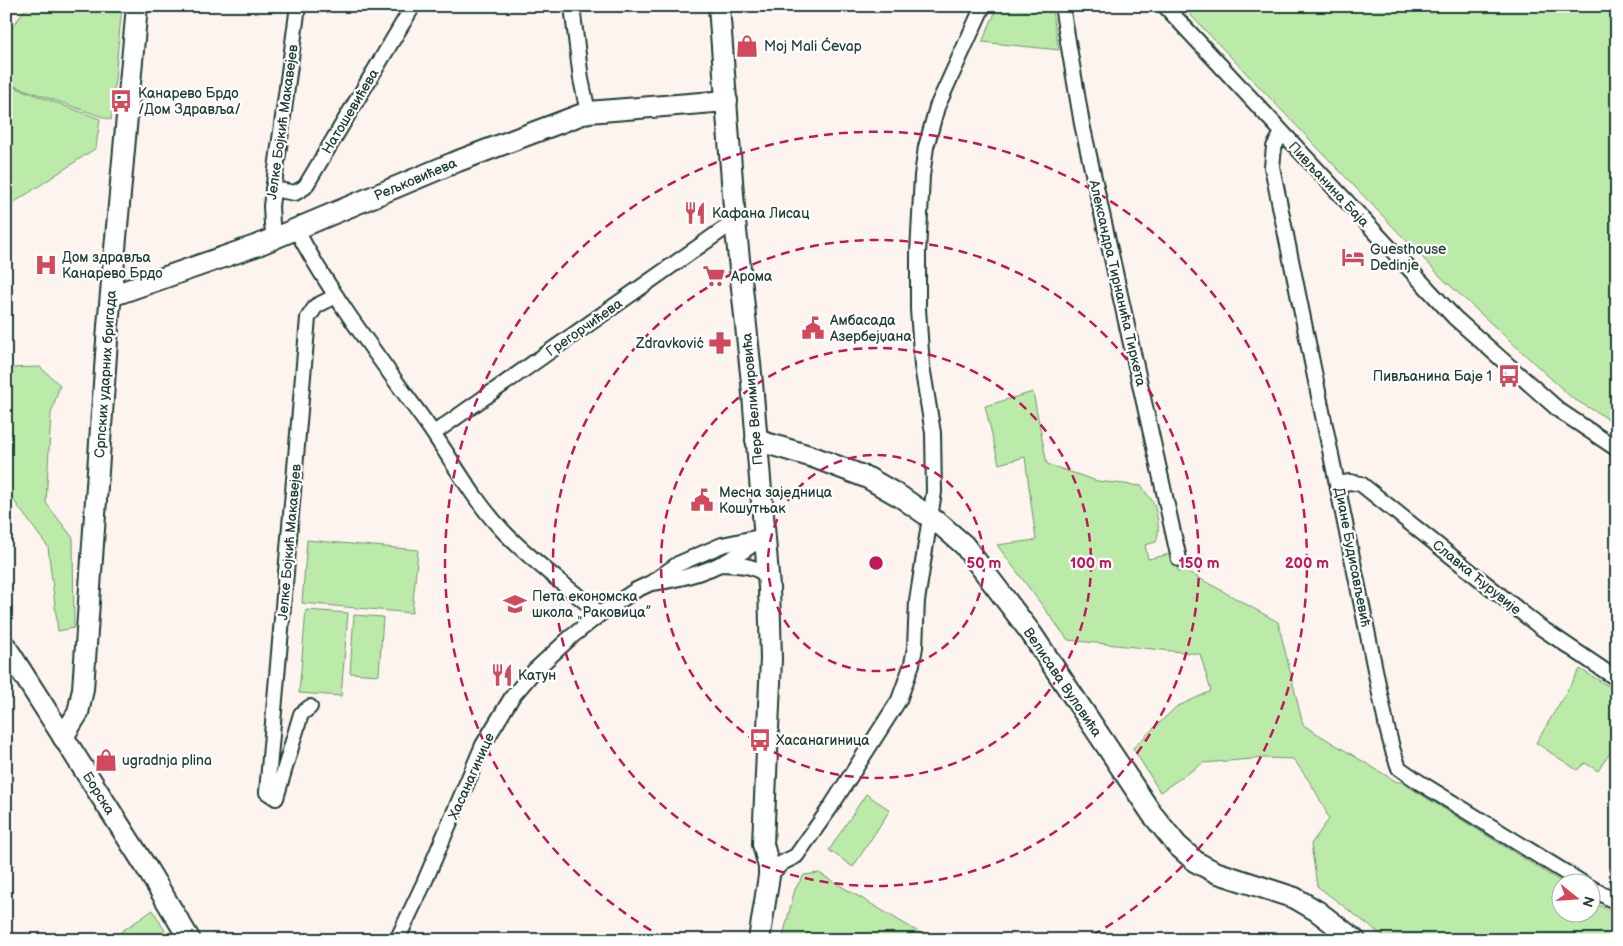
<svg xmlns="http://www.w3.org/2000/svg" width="1623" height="946" viewBox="0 0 1623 946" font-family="'Balsamiq Sans',sans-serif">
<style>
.green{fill:#bceaa9;stroke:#6e946e}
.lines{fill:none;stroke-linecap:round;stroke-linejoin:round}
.street-casing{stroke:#1f3d34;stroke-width:18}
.secondary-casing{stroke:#1f3d34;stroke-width:24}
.street{stroke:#fff;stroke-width:14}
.secondary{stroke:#fff;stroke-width:20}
.ring{fill:none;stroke:#c2185b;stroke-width:2.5;stroke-dasharray:9 6}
.labels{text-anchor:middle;stroke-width:4.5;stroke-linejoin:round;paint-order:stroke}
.poi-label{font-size:14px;fill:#1f3d34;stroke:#fff;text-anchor:start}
.street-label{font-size:14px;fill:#1f3d34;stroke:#fff}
.centre{fill:#c2185b;stroke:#fff;stroke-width:2.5}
.ring-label{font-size:15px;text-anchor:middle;font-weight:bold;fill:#c2185b;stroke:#fff;stroke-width:4.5;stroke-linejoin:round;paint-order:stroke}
</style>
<rect width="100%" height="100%" fill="#fef4ef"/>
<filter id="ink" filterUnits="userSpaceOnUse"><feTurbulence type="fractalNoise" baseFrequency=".02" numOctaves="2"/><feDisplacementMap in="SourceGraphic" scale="10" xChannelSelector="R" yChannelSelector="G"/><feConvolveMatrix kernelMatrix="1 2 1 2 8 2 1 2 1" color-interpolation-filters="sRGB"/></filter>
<g filter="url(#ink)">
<g class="green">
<path d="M27 6H122L111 120 6 83V37Z"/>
<path d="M998 6H1051L1059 50 982 42Z"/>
<path d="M1182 6H1617V424L1572 398 1443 279Z"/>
<path d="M6 84 100 119 96 148 9 206 6 210Z"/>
<path d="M40 367 60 385 51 414 46 503 73 538 74 628 58 631 48 547 6 490V368Z"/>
<path d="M1033 392 1047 464 1097 481 1142 486C1145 492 1148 495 1151 499 1157 507 1161 533 1156 542L1145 545 1148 559 1170 554 1179 572 1186 569 1190 573 1278 622 1303 725 1397 782H1401L1563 883 1560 884V914H1590L1591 900 1617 916V940H1388L1317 886 1311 844 1329 819C1320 797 1308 778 1293 759L1264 758 1203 763 1160 792 1133 748 1176 707 1211 691 1200 654 1068 640 997 545 1036 540 1025 457 999 464 985 406Z"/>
<path d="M307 540 418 550 412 613 302 603Z"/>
<path d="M306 610 348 613 341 696 299 693Z"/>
<path d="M354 615 383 617 379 675 350 673Z"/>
<path d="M1580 669 1617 691V742L1598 771 1585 763 1577 770 1536 743Z"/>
<path d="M866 794 890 810 853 867 829 850Z"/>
<path d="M819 873 932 940H782L795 889 804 875Z"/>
<path d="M153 910 170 940H109Z"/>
</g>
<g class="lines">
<defs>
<g id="street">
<path d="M572 6 581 79 588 112"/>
<path d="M1062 6 1082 124 1179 559"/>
<path d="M1165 6 1455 318 1560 411 1617 449"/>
<path d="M1282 133 1274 147 1272 167 1387 728 1393 751 1399 768 1419 782 1584 884"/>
<path d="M273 189 295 193 305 187 413 6"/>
<path d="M296 229C333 299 383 363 429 427 454 463 474 501 504 532 533 562 568 587 600 614"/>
<path d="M274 238 272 224 271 206 298 6"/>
<path d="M434 433 735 221"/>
<path d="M1338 484 1350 482 1361 484 1540 627 1617 679"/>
<path d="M720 564C736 565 757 564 768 578"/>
<path d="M651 583C691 579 734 563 763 536"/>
<path d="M310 707 301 714 276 798 267 792 308 318 316 306 336 296"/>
<path d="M769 876 782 863 796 856 830 808 899 700 912 664 915 647 917 601 934 492 933 433 922 366 918 309V253L922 176 926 147 937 107 983 6"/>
<path d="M1590 887 1617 903"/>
<path d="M397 940 424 883 483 745 512 697 534 671 571 637 600 614 636 590 651 583 678 564 722 545 764 536"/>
</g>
<g id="secondary">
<path d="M719 6 735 221 752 383 769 587 771 659 763 844 769 867V876L759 940"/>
<path d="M111 296 258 245 458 161 588 112 727 101"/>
<path d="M756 440 813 457 868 478 901 497 941 525 964 545 1031 633 1152 814 1177 845 1196 862 1215 872 1295 898 1317 911 1355 940"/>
<path d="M6 647 146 867 190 940"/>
<path d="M63 737 78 713 83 689 108 326 137 6"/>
</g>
</defs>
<use href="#street" class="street-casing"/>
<use href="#secondary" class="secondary-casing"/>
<use href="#street" class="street"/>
<use href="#secondary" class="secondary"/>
</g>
</g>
<g class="ring">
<circle cx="876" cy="563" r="108"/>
<circle cx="876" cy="563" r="215"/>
<circle cx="876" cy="563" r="323"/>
<path d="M664 938A431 431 0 1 1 1088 938"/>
</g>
<defs>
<symbol id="shop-bare" viewBox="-9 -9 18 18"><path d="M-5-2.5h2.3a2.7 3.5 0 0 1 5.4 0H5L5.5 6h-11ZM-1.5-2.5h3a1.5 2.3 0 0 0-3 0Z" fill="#d1495b" stroke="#fff" stroke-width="2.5" paint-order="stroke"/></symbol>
<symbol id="bus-bare" viewBox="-9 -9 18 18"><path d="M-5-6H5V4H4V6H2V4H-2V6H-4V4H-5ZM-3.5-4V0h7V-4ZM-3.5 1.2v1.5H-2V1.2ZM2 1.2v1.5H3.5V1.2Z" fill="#d1495b" stroke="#fff" stroke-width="2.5" paint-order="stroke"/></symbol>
<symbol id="restaurant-bare" viewBox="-9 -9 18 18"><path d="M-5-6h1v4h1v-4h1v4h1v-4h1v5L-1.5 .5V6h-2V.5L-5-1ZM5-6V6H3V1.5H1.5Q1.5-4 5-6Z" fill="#d1495b" stroke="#fff" stroke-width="2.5" paint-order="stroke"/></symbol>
<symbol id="hotel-bare" viewBox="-9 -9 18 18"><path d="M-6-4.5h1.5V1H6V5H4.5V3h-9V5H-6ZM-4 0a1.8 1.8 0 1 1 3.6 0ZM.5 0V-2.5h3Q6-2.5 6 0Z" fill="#d1495b" stroke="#fff" stroke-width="2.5" paint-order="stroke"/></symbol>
<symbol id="hospital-bare" viewBox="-9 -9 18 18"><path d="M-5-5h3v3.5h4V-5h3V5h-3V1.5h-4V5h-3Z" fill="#d1495b" stroke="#fff" stroke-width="2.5" paint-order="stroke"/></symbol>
<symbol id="supermarket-bare" viewBox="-9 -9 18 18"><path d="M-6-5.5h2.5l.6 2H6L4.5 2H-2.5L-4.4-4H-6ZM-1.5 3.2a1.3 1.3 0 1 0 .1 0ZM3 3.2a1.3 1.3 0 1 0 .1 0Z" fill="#d1495b" stroke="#fff" stroke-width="2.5" paint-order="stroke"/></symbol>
<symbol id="civic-bare" viewBox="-9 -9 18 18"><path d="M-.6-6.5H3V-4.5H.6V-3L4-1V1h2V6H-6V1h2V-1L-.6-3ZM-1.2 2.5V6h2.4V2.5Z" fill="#d1495b" stroke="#fff" stroke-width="2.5" paint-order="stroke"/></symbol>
<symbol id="pharmacy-bare" viewBox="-9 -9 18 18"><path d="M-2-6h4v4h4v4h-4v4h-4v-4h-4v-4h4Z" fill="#d1495b" stroke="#fff" stroke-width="2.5" paint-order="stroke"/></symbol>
<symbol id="school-bare" viewBox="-9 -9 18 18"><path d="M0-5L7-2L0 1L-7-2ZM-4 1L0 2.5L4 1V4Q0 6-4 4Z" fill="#d1495b" stroke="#fff" stroke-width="2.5" paint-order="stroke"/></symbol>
</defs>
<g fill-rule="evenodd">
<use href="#shop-bare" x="731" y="30" width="32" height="32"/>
<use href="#bus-bare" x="105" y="85" width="32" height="32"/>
<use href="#restaurant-bare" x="679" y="197" width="32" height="32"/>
<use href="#hotel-bare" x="1337" y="241" width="32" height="32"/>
<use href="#hospital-bare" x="30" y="249" width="32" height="32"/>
<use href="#supermarket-bare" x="698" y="260" width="32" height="32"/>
<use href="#civic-bare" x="797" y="312" width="32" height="32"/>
<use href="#pharmacy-bare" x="704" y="327" width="32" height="32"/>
<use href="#bus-bare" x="1493" y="360" width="32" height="32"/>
<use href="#civic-bare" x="686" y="484" width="32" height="32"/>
<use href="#school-bare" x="499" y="588" width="32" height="32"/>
<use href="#restaurant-bare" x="486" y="659" width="32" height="32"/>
<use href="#bus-bare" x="744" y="724" width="32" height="32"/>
<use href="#shop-bare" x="90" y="744" width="32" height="32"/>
</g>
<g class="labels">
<g class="poi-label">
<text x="764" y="51">Moj Mali Ćevap</text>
<text x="138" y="98">Канарево Брдо<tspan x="138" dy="16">/Дом Здравља/</tspan></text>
<text x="712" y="218">Кафана Лисац</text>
<text x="1370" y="254">Guesthouse<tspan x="1370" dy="16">Dedinje</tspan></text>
<text x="62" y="262">Дом здравља<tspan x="62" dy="16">Канарево Брдо</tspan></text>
<text x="731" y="281">Арома</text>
<text x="830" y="325">Амбасада<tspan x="830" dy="16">Азербејџана</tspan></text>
<text x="704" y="348" text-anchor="end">Zdravković</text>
<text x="1492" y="381" text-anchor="end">Пивљанина Баје 1</text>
<text x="719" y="497">Месна заједница<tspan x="719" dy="16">Кошутњак</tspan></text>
<text x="532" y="601">Пета економска<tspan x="532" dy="16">школа „Раковица”</tspan></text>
<text x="518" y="680">Катун</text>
<text x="776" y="745">Хасанагиница</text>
<text x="122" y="765">ugradnja plina</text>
</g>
<g class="street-label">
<text transform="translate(350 111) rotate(-59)" y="5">Натошевићева</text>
<text transform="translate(282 122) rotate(-82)" y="5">Јелке Бојкић Макавејев</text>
<text transform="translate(415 179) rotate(-23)" y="5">Рељковићева</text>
<text transform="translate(1329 184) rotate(47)" y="5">Пивљанина Баја</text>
<text transform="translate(1118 283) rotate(77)" y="5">Александра Тирнанића Тиркета</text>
<text transform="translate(584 327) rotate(-35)" y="5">Грегорчићева</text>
<text transform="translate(105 374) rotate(-86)" y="5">Српских ударних бригада</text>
<text transform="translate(752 399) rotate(-95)" y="5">Пере Велимировића</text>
<text transform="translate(289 542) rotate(-85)" y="5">Јелке Бојкић Макавејев</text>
<text transform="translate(1353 557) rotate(79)" y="5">Диане Будисављевић</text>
<text transform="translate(1477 577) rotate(39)" y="5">Славка Ћурувије</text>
<text transform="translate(1063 682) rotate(56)" y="5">Велисава Вуловића</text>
<text transform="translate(471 776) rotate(-66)" y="5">Хасанагинице</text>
<text transform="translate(99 793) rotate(58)" y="5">Борска</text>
</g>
</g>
<circle cx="876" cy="563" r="8" class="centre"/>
<g class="ring-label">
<text x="984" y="568">50 m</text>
<text x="1091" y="568">100 m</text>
<text x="1199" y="568">150 m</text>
<text x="1307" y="568">200 m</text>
</g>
<rect width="1623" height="946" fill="none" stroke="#fff" stroke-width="25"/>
<rect x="12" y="12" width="1598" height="921" fill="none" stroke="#1f3d34" stroke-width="2" filter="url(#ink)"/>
<g transform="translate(1576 898) rotate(107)"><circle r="24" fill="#ffffff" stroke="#a5b1ae"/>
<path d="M0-4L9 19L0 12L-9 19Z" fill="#d1495b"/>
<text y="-8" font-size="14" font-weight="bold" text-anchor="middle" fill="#1f3d34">N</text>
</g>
</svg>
